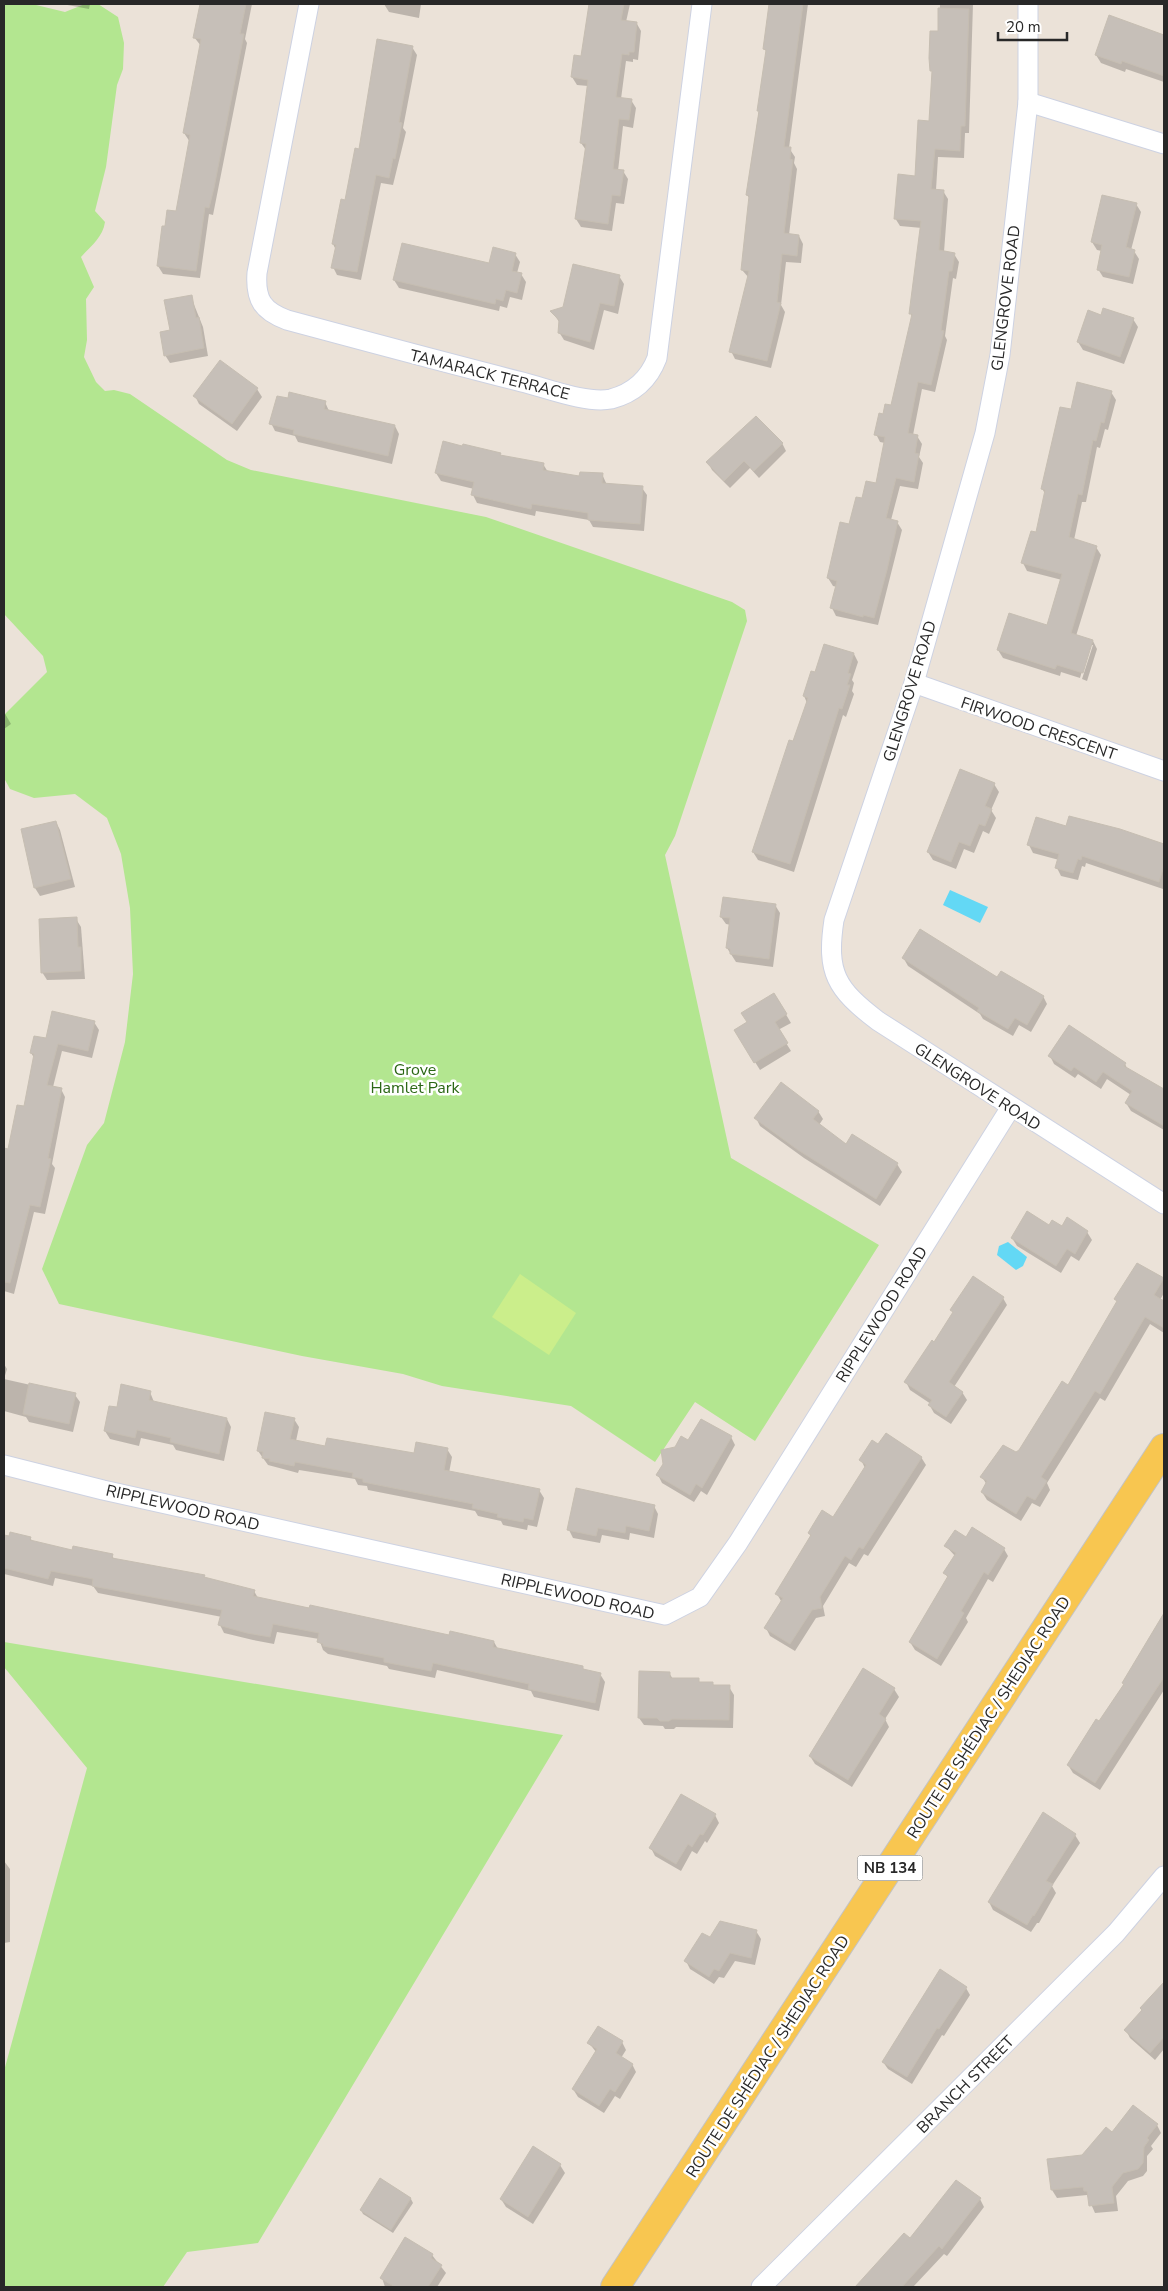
<svg xmlns="http://www.w3.org/2000/svg" width="1168" height="2291" viewBox="0 0 1168 2291" font-family="'Nunito Sans',sans-serif">
<style>
.green{fill:#b3e690}
.pitch{fill:#cbee8b}
.water{fill:#63d8f5}
.shadow{fill:#0003}
.building{fill:#c6bfb8;stroke:#c6beb2}
.lines{fill:none;stroke-linecap:round;stroke-linejoin:round}
.street-casing{stroke:#cdd2e2;stroke-width:21}
.primary-casing{stroke:#c3c3c3;stroke-width:30}
.street{stroke:#fff;stroke-width:19}
.primary{stroke:#f8c650;stroke-width:28}
.labels{text-anchor:middle;stroke-width:5;stroke-linejoin:round;paint-order:stroke}
.shield{fill:#fff;stroke:#686868;stroke-width:1}
.shield-label{font-size:15px;font-weight:bold;fill:#282828}
.street-label{font-size:16px;fill:#282828;stroke:#fff}
.park-label{font-size:16px;fill:#2b6715;stroke:#fff}
</style>
<rect width="100%" height="100%" fill="#ebe2d8"/>
<g class="green">
<path d="M4 4H32L65 12 85 4H98L118 17 124 43 123 69 117 85 106 167 95 211 105 222C103 237 91 246 81 257L94 287 86 299 87 340 84 357 96 382 105 391 114 390 130 394 227 460 251 470 486 517 732 602 745 610 747 621 675 836 665 855 731 1158 879 1245 755 1441 695 1402 655 1462 571 1406 442 1386 403 1374 302 1356 59 1304 42 1269 87 1145 104 1123 125 1042 133 974 130 908 121 854 107 818 75 794 34 798 10 789 4 778V715L47 672 43 656 4 614Z"/>
<path d="M4 1642 563 1735 258 2243 187 2252 163 2287H4V2071L87 1768 4 1667Z"/>
</g>
<path class="pitch" d="M520 1274 576 1313 549 1355 492 1317Z"/>
<g class="water">
<path d="M950 890 988 907 980 923 943 905Z"/>
<path d="M1008 1242 1027 1257 1023 1266 1016 1270 997 1255 999 1246Z"/>
</g>
<g class="shadow">
<path d="M62 4H90L89 9Z"/>
<path d="M211 4H252L245 39 247 43 213 215 209 214 200 278 163 274 158 266 166 228 177 213 190 142 184 133 201 46 194 37Z"/>
<path d="M384 4H421L419 18 389 12Z"/>
<path d="M589 4H630L626 22 637 24 641 31 638 60 633 59V62L626 61 621 99 631 100 636 108 633 128 623 126 618 171H623L628 179 624 204 616 203 612 231 581 227 576 219 586 150 581 143 588 86 577 85 572 77 583 57Z"/>
<path d="M770 4H808L789 148 795 157 794 163 797 169 789 235 799 236 803 244 801 263 786 262 781 305 785 312 771 368 735 359 731 351 749 278 742 270 750 199 747 195 767 53 765 49Z"/>
<path d="M940 4H973L969 133H965L964 158 938 157 936 190 943 191 948 199 944 252 954 254 959 262 956 279 953 278 945 336 947 340 935 392 922 389 913 435 917 436 922 444 919 457 923 463 918 489 900 486 891 520 897 522 902 530 878 625 836 616 832 608 837 587 833 586 828 578 862 500 877 485 885 443 880 442 876 434 884 415 892 406 913 318 910 313 922 228 900 226 895 218 916 177 930 122 933 74 930 58 939 32Z"/>
<path d="M1110 17 1164 36V82L1126 69 1125 72 1101 63 1096 55Z"/>
<path d="M412 47 417 55 403 128 406 132 393 185 381 183 361 280 337 275 333 267 336 250 333 244 360 150Z"/>
<path d="M1136 204 1141 212 1131 250 1134 251 1139 259 1133 284 1103 277 1098 269 1102 251 1097 250 1092 242Z"/>
<path d="M515 254 520 262 517 273 521 274 526 282 522 300 510 297 507 308 500 306 499 311 399 288 394 280 490 265Z"/>
<path d="M619 276 624 284 618 314 604 310 594 350 564 340 559 332 560 323 552 312 564 308Z"/>
<path d="M191 297 203 327 208 356 170 363 165 355 171 331Z"/>
<path d="M1102 316 1133 319 1138 327 1124 364 1083 350 1078 342Z"/>
<path d="M257 389 262 397 237 431 199 404 195 396Z"/>
<path d="M1111 392 1116 400 1108 430 1105 429 1100 448 1097 447 1086 502H1082L1074 540 1096 547 1101 555 1076 636 1093 641 1097 649 1087 681 1082 679 1093 645H1090L1080 678 1061 672 1060 676 1003 658 998 650 1048 627 1062 580 1027 571 1023 563 1037 534 1045 494 1042 488 1072 411Z"/>
<path d="M325 402 329 411 395 426 399 434 392 464 298 442 295 436 275 431 271 423Z"/>
<path d="M782 443 786 451 759 478 750 468 730 488 712 470 708 462Z"/>
<path d="M500 454 501 457 543 464 548 472 580 478 602 474 607 485 642 488 647 495 644 531 593 527 589 520 536 511 535 516 477 503 473 495 474 489 441 481 436 473Z"/>
<path d="M825 645 854 654 858 662 852 680 854 683 852 691 854 694 846 717 843 715 794 872 758 860 753 852 807 703 804 696 816 673Z"/>
<path d="M4 712 11 724 4 729Z"/>
<path d="M994 784 999 792 991 810 996 818 989 834 983 831 974 853 964 849 956 869 933 860 928 852Z"/>
<path d="M56 822 60 830 75 887 40 896 35 888 22 830Z"/>
<path d="M1067 827 1119 830 1164 845 1163 889 1086 863 1085 867 1082 866 1078 880 1061 876 1057 868 1059 860 1033 853 1029 845Z"/>
<path d="M775 905 780 913 773 967 736 962 727 948 731 925 726 924 721 917Z"/>
<path d="M76 919 81 927 85 979 47 980 42 972Z"/>
<path d="M904 959 998 979 1043 996 1047 1004 1031 1032 1019 1025 1013 1036 983 1019 980 1014 908 966Z"/>
<path d="M774 994 791 1023 778 1030 791 1051 760 1070 735 1030 748 1022Z"/>
<path d="M94 1022 99 1030 92 1058 62 1051 53 1087 61 1089 65 1097 52 1164 55 1168 45 1214 34 1212 14 1294 4 1291V1150L9 1151 25 1107 35 1059 31 1053 46 1040Z"/>
<path d="M1050 1056 1125 1064 1128 1070 1164 1091V1130L1131 1111 1126 1103 1131 1095 1107 1079 1101 1089 1078 1074 1075 1078 1054 1064Z"/>
<path d="M818 1111 823 1119 819 1125 846 1145 852 1136 897 1164 902 1172 880 1206 804 1158 760 1126 756 1118Z"/>
<path d="M1049 1226 1087 1232 1092 1240 1079 1261 1071 1256 1061 1273 1017 1246 1012 1238Z"/>
<path d="M1163 1279 1164 1293 1160 1300 1164 1302V1333L1150 1324 1105 1401 1100 1398 1047 1483 1050 1490 1040 1507 1032 1503 1021 1521 987 1500 982 1492 987 1485 982 1477 990 1463 992 1465 1020 1451 1068 1386 1118 1302 1116 1299Z"/>
<path d="M1003 1298 1007 1305 954 1387 962 1392 967 1400 951 1424 934 1413 930 1406 931 1404 910 1390 906 1382 954 1314 952 1310Z"/>
<path d="M4 1364 7 1369 4 1379 75 1395 80 1402 73 1432 29 1422 26 1417 4 1411Z"/>
<path d="M150 1392 154 1402 227 1419 231 1427 224 1461 176 1450 173 1445 141 1438 139 1446 110 1439 105 1431 117 1409Z"/>
<path d="M294 1419 299 1427 296 1441 326 1448 415 1455 447 1449 452 1457 449 1473 539 1490 544 1498 537 1527 528 1525 527 1530 503 1525 501 1521 478 1516 475 1511 368 1490 367 1486 358 1485 355 1479 299 1470 298 1473 268 1465 258 1451Z"/>
<path d="M731 1437 735 1445 707 1495 701 1491 694 1502 662 1483 658 1475 675 1448 689 1442Z"/>
<path d="M879 1446 921 1457 926 1465 868 1556 864 1554 856 1567 849 1563 823 1606 825 1616 816 1618 795 1651 770 1636 766 1628 781 1601 777 1594 811 1537 809 1533 834 1519 865 1468 861 1460Z"/>
<path d="M654 1506 658 1514 654 1538 630 1533 629 1540 602 1535 600 1543 573 1538 569 1530Z"/>
<path d="M4 1536 30 1538 33 1542 73 1552 112 1556 115 1560 204 1576 205 1578 254 1591 258 1598 450 1636 494 1642 498 1649 582 1667 584 1670 600 1674 605 1682 599 1711 534 1697 531 1691 437 1670 435 1678 389 1669 387 1666 328 1654 323 1650 319 1639 277 1632 274 1644 253 1640 224 1633 220 1625 222 1617 98 1593 93 1586 55 1578 53 1586 4 1574Z"/>
<path d="M967 1538 1004 1549 1008 1556 993 1582 988 1579 966 1618 968 1622 941 1666 915 1650 910 1642 948 1578 945 1573 955 1556 946 1546Z"/>
<path d="M1164 1619V1690L1100 1790 1073 1773 1068 1765 1100 1723Z"/>
<path d="M669 1673 673 1679 698 1680 700 1683 713 1684 714 1686 729 1687 734 1695 733 1728 676 1727 674 1729H665L663 1726 644 1725 639 1718Z"/>
<path d="M894 1689 899 1697 885 1719 889 1727 852 1787 815 1764 810 1756Z"/>
<path d="M1043 1814 1075 1835 1080 1843 1052 1886 1056 1893 1039 1923H1037L1031 1932 993 1910 989 1902Z"/>
<path d="M715 1815 719 1823 707 1843 705 1841 697 1854 692 1851 681 1871 655 1856 651 1848Z"/>
<path d="M4 1861 10 1869V1942L4 1943Z"/>
<path d="M756 1931 761 1939 755 1965 735 1961 724 1978 719 1977 714 1984 690 1969 686 1961 710 1939Z"/>
<path d="M1164 1985V2049L1155 2060 1130 2038 1126 2030 1143 2010 1142 2008Z"/>
<path d="M966 1988 970 1995 944 2036 942 2035 912 2084 888 2069 883 2062Z"/>
<path d="M622 2042 626 2050 621 2058 632 2064 636 2072 620 2099 615 2096 604 2113 578 2097 573 2089 596 2052 589 2043Z"/>
<path d="M1157 2125 1161 2133 1151 2146 1153 2149 1147 2156V2171L1143 2176 1128 2181 1116 2196 1118 2211 1095 2213 1087 2195 1057 2198 1052 2190 1083 2156 1112 2134Z"/>
<path d="M560 2165 565 2173 533 2224 506 2207 501 2199Z"/>
<path d="M381 2180 411 2199 413 2203 393 2233 363 2214 361 2210Z"/>
<path d="M980 2199 984 2207 947 2256 944 2254 913 2287H856L904 2235 911 2240Z"/>
<path d="M432 2255 446 2273 437 2287H385L382 2278Z"/>
</g>
<g class="building">
<path d="M200 4H246L240 34H244L214 188 209 208 205 207 196 271 157 266 162 226H165L167 210 176 211 190 135 183 133 201 39 193 38Z"/>
<path d="M589 4H624L621 20 637 22 634 52H629V55L622 54 616 97 632 99 629 120 619 119 613 169 624 170 620 196 612 195 608 224 575 219 586 144 580 143 588 80 571 77 574 55 581 56Z"/>
<path d="M769 4H803L784 147H791L790 159 793 160 784 233 799 235 797 256 782 254 777 302 781 303 767 361 729 352 749 271 741 270 749 196 746 195 759 111H757L766 50 763 49Z"/>
<path d="M938 8 969 9 965 126H961L960 151 935 149 931 189 944 190 939 250 955 253 952 271H949L941 330 944 331 931 385 918 382 908 433 918 435 915 453 919 454 914 482 896 478 886 518 898 521 887 570 874 618 863 615V617L830 608 837 581 827 578 840 522 849 524 856 497 862 498 866 481 876 483 885 437 874 435 879 413 883 414 885 404 891 405 912 314H909L921 221 894 219 898 174 915 176 918 120 929 121 932 71H930L929 58 930 31H938Z"/>
<path d="M1109 15 1164 35V76L1122 61 1121 64 1095 55Z"/>
<path d="M377 39 413 46 399 122 402 123 395 159 393 158 389 178 376 175 357 272 331 268 336 245 332 244 341 199 345 200 355 148 359 149Z"/>
<path d="M1102 195 1137 203 1126 247 1135 250 1129 277 1097 270 1102 245 1091 242Z"/>
<path d="M402 243 489 263 493 247 516 253 512 271 522 273 517 293 506 290 503 301 496 299 495 304 393 280Z"/>
<path d="M573 264 620 275 614 306 600 303 590 342 558 333 559 320 550 311 563 307Z"/>
<path d="M192 295 196 318 199 317 204 348 164 356 160 332 170 330 164 300Z"/>
<path d="M1103 308 1134 318 1120 357 1077 342 1088 310 1101 315Z"/>
<path d="M220 360 258 388 232 424 193 396Z"/>
<path d="M1077 382 1112 391 1104 423 1101 422 1096 441 1093 440 1082 495 1078 494 1069 537 1097 546 1071 633 1093 640 1083 673 1057 665 1055 669 997 650 1009 613 1047 625 1062 574 1021 563 1031 531 1036 532 1045 490 1041 489 1060 407 1071 409Z"/>
<path d="M289 392 326 401 324 409 395 425 388 456 293 434 294 430 269 424 277 396 288 398Z"/>
<path d="M756 416 783 443 754 471 744 461 724 481 706 462Z"/>
<path d="M443 441 462 446 463 444 501 453 500 455 544 463 543 470 579 476 580 472 603 473 602 483 643 486 640 524 588 520V513L532 504 531 509 471 495 474 482 435 473Z"/>
<path d="M824 644 854 653 848 673 851 674 847 685H850L842 709 839 708 790 864 752 852 789 740 793 741 808 698 803 696 811 671 815 672Z"/>
<path d="M960 769 995 783 985 806 992 809 985 826 979 824 970 846 959 842 951 862 927 852Z"/>
<path d="M1069 816 1120 829 1164 844V866L1159 882 1082 856 1081 860 1078 859 1073 873 1055 868 1059 854 1027 845 1036 817 1066 826Z"/>
<path d="M56 821 71 879 34 888 21 829Z"/>
<path d="M723 897 776 904 769 959 730 954V949L726 948 730 918 720 917Z"/>
<path d="M77 917 78 947H81V971L41 973 39 919Z"/>
<path d="M920 929 997 977 1001 971 1044 996 1027 1025 1015 1018 1008 1029 977 1011 979 1008 902 958Z"/>
<path d="M774 993 787 1014 775 1022 788 1043 754 1063 734 1030 747 1022 741 1013Z"/>
<path d="M52 1011 95 1021 88 1051 58 1044 47 1085 62 1088 48 1158 51 1159 40 1207 30 1205 10 1283 4 1282V1148L8 1149 17 1105 24 1106 34 1054 30 1053 34 1036 46 1038Z"/>
<path d="M1069 1025 1126 1063 1124 1066 1164 1089V1126L1125 1103 1132 1091 1103 1072 1096 1082 1074 1067 1071 1071 1048 1056Z"/>
<path d="M781 1082 819 1111 813 1119 846 1144 852 1134 898 1163 876 1199 798 1150 754 1118Z"/>
<path d="M1027 1211 1049 1225 1052 1220 1062 1226 1067 1217 1088 1231 1075 1254 1067 1249 1056 1266 1011 1238Z"/>
<path d="M1137 1263 1164 1278 1154 1295 1164 1301V1328L1145 1317 1100 1394 1095 1391 1041 1477 1047 1481 1035 1500 1027 1496 1016 1514 981 1492 987 1481 980 1477 1003 1445 1016 1452 1019 1450 1062 1381 1068 1385 1117 1301 1114 1299Z"/>
<path d="M973 1276 1004 1297 949 1382 963 1392 946 1417 928 1405 932 1400 904 1382 932 1340 934 1342 953 1312 950 1310Z"/>
<path d="M29 1383 76 1393 69 1424 23 1414Z"/>
<path d="M121 1384 151 1391 149 1400 227 1418 219 1454 170 1442 171 1438 137 1430 135 1438 104 1431 109 1406 117 1407Z"/>
<path d="M265 1412 295 1418 290 1439 325 1446 327 1438 414 1453 416 1442 448 1448 444 1470 540 1489 533 1520 524 1518 523 1522 497 1517 498 1514 472 1508 473 1504 363 1482V1479L352 1477 353 1473 295 1462 294 1466 269 1461 270 1459 262 1458 263 1452 257 1451Z"/>
<path d="M701 1419 732 1436 702 1488 696 1484 690 1495 656 1475 663 1464 661 1450 675 1447 681 1436 688 1440Z"/>
<path d="M886 1433 922 1457 863 1549 859 1547 851 1560 845 1556 820 1597 822 1608 812 1610 790 1644 764 1628 783 1598 775 1594 811 1535 808 1533 822 1510 833 1517 866 1465 859 1460 872 1440 878 1444Z"/>
<path d="M576 1488 655 1505 649 1531 626 1526 625 1533 598 1528 596 1536 567 1530Z"/>
<path d="M972 1527 1005 1548 988 1575 984 1572 961 1611 964 1613 937 1659 909 1642 948 1576 943 1573 956 1553 944 1546 955 1530 966 1537Z"/>
<path d="M10 1532 31 1537 30 1540 72 1550 73 1546 113 1554 112 1558 205 1575 204 1577 255 1590 253 1596 309 1608 310 1605 449 1635 450 1631 494 1641 493 1647 583 1666V1669L601 1673 595 1703 528 1689 529 1684 433 1663 431 1671 384 1662V1658L323 1646V1644L317 1642 319 1633 273 1624 270 1637 247 1633 218 1625 222 1610 92 1586 93 1579 51 1571 48 1579 4 1568V1535L9 1536Z"/>
<path d="M1164 1613V1677L1095 1783 1067 1765 1096 1719 1099 1721 1124 1684 1122 1683Z"/>
<path d="M863 1668 895 1688 879 1714 886 1719 848 1780 809 1756Z"/>
<path d="M639 1671 670 1672V1678H699V1682H713V1685H730L729 1720 672 1719 669 1721H660L657 1718H638Z"/>
<path d="M681 1794 716 1814 703 1835 700 1834 692 1847 688 1844 676 1864 649 1848Z"/>
<path d="M1043 1812 1076 1834 1046 1881 1053 1884 1034 1916 1033 1915 1027 1925 988 1902Z"/>
<path d="M720 1921 757 1930 751 1958 730 1953 719 1971 714 1969 709 1977 684 1961 702 1933 710 1937Z"/>
<path d="M940 1969 967 1987 939 2029 937 2028 907 2077 882 2062Z"/>
<path d="M1164 1982V2037L1150 2053 1124 2030 1142 2010 1140 2008Z"/>
<path d="M598 2026 623 2041 616 2053 633 2064 615 2092 610 2089 599 2106 572 2089 597 2049 587 2043Z"/>
<path d="M1133 2105 1158 2124 1147 2138 1149 2140 1144 2147 1143 2163 1138 2169 1123 2173 1112 2187 1114 2203 1089 2206 1087 2191H1084L1083 2187 1051 2190 1047 2159 1082 2155 1106 2127 1112 2132Z"/>
<path d="M533 2146 561 2164 528 2217 500 2199Z"/>
<path d="M380 2178 411 2198 391 2230 360 2210Z"/>
<path d="M956 2180 981 2198 942 2249 939 2246 902 2287H855L904 2233 910 2238Z"/>
<path d="M405 2237 433 2254 431 2258 442 2265 428 2287H395L380 2278Z"/>
</g>
<g class="lines">
<defs>
<g id="street">
<path d="M309 4 257 273C255 300 263 311 287 320 365 341 443 362 522 382 546 388 587 404 611 399 634 393 649 379 657 358L702 4"/>
<path d="M1028 4V102L1000 355 985 433 914 683 834 920C826 973 836 989 878 1021L1164 1204"/>
<path d="M1028 102 1164 144"/>
<path d="M914 683 1164 771"/>
<path d="M4 1465 103 1490 665 1615 700 1597 738 1543 1011 1107"/>
<path d="M761 2287 1116 1933 1164 1876"/>
</g>
<path id="primary" d="M615 2287 1164 1448"/>
</defs>
<use href="#street" class="street-casing"/>
<use href="#primary" class="primary-casing"/>
<use href="#street" class="street"/>
<use href="#primary" class="primary"/>
</g>
<g class="labels">
<rect class="shield" x="857.5" y="1855.5" width="65" height="25" rx="4"/>
<g class="shield-label">
<text x="890" y="1873">NB 134</text>
</g>
<g class="street-label">
<text transform="translate(1005 298) rotate(-83)" y="6">GLENGROVE ROAD</text>
<text transform="translate(490 374) rotate(14)" y="6">TAMARACK TERRACE</text>
<text transform="translate(909 691) rotate(-73)" y="6">GLENGROVE ROAD</text>
<text transform="translate(1039 728) rotate(19)" y="6">FIRWOOD CRESCENT</text>
<text transform="translate(978 1086) rotate(33)" y="6">GLENGROVE ROAD</text>
<text transform="translate(881 1314) rotate(-58)" y="6">RIPPLEWOOD ROAD</text>
<text transform="translate(183 1507) rotate(13)" y="6">RIPPLEWOOD ROAD</text>
<text transform="translate(578 1596) rotate(13)" y="6">RIPPLEWOOD ROAD</text>
<text transform="translate(988 1717) rotate(-57)" y="6">ROUTE DE SHÉDIAC / SHEDIAC ROAD</text>
<text transform="translate(767 2056) rotate(-57)" y="6">ROUTE DE SHÉDIAC / SHEDIAC ROAD</text>
<text transform="translate(965 2084) rotate(-45)" y="6">BRANCH STREET</text>
</g>
<g class="park-label">
<text x="415" y="1075">Grove<tspan x="415" dy="18">Hamlet Park</tspan></text>
</g>
</g>
<rect width="1168" height="2291" fill="none" stroke="#282828" stroke-width="10"/>
<path d="M998 32v8h69v-8" fill="none" stroke="#282828" stroke-width="2.5"/>
<text x="1006" y="32" font-size="15" fill="#282828" stroke="#ffffff" stroke-width="4" paint-order="stroke">20 m</text>
</svg>
